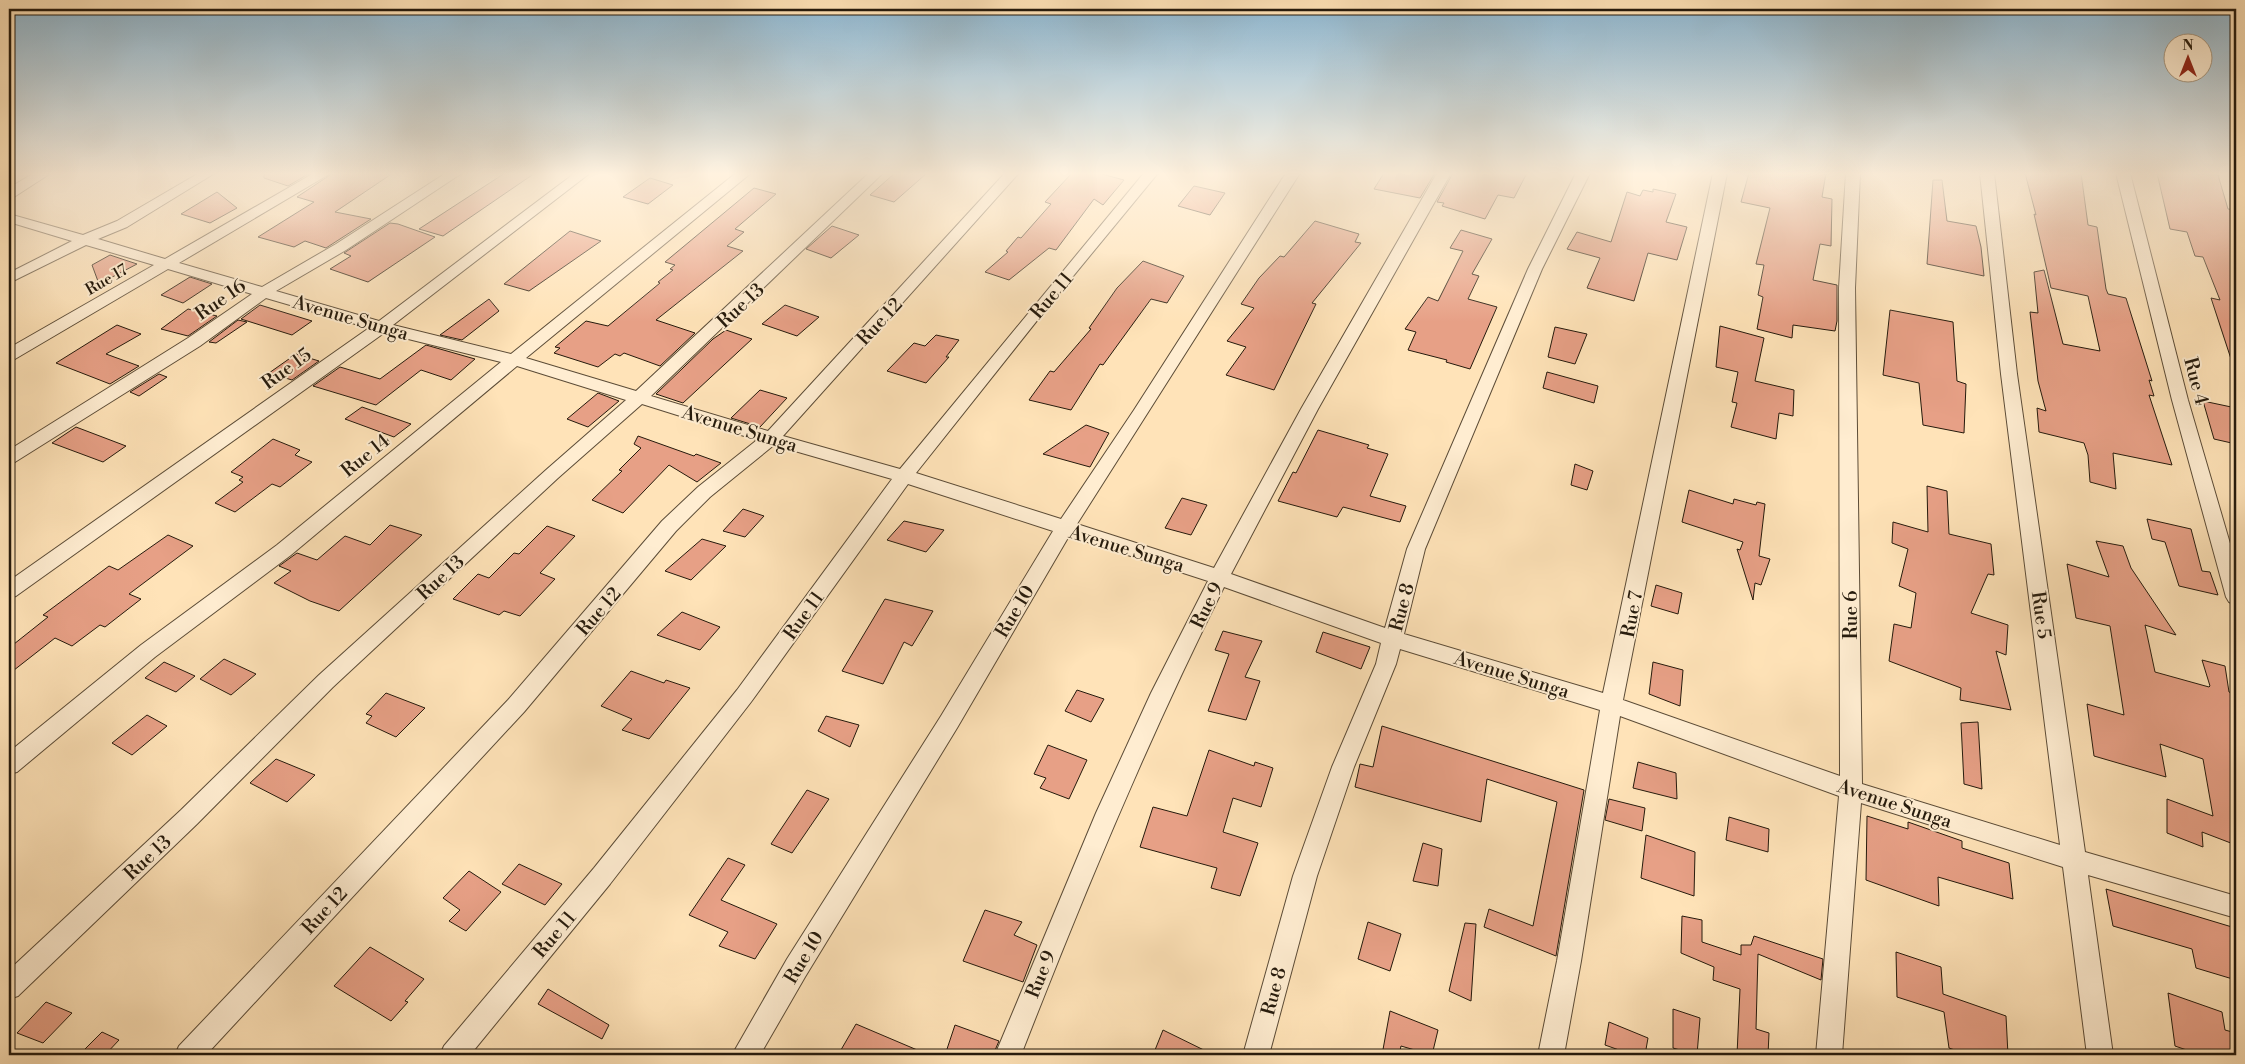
<svg xmlns="http://www.w3.org/2000/svg" width="2245" height="1064" viewBox="0 0 2245 1064" font-family="'Libre Bodoni',serif">
<style>
.building{fill:#e7a086;stroke:#251a0c}
.lines{fill:none;stroke-linecap:round;stroke-linejoin:round}
.minor-casing{stroke:#5c4c37;stroke-width:2}
.minor{fill:#ffedd1;fill-rule:evenodd}
.labels{text-anchor:middle;stroke-width:4;stroke-linejoin:round;paint-order:stroke}
.far-street-label{font-size:16px;fill:#251a0c;stroke:#ffedd1}
.street-label{font-size:19px;fill:#251a0c;stroke:#ffedd1}
</style>
<rect width="100%" height="100%" fill="#ffe3b8"/>
<filter id="stains"><feTurbulence type="fractalNoise" baseFrequency=".004" numOctaves="4"/><feColorMatrix values="0 0 0 0 .2 0 0 0 0 .09 0 0 0 0 .02 0 0 0 .5 -.17"/></filter>
<radialGradient id="worn" r=".72"><stop offset=".6" stop-color="#630" stop-opacity="0"/><stop offset="1" stop-color="#630" stop-opacity=".3"/></radialGradient>
<g class="building">
<path d="M264 173H310L288 186 264 178Z"/>
<path d="M333 173H393L335 212 371 219 326 248 305 241 294 247 258 237 314 202 297 197Z"/>
<path d="M505 173H535L443 236 419 229Z"/>
<path d="M895 173H927L894 202 870 195Z"/>
<path d="M1072 173H1098L1124 180 1103 205 1094 199 1056 250 1049 248 1009 280 985 272 1008 252 1006 251 1018 237 1021 238 1051 204 1045 202Z"/>
<path d="M1384 173H1435L1420 198 1374 189Z"/>
<path d="M1453 173H1527L1514 198 1498 195 1485 219 1442 206 1444 203 1437 202Z"/>
<path d="M1749 173H1826L1822 197 1832 199 1831 246 1820 244 1813 280 1837 285V321L1835 331 1793 325 1792 338 1757 329 1763 297 1758 295 1764 265 1756 264 1770 208 1741 202Z"/>
<path d="M2025 173H2081L2088 225 2097 227 2106 289 2108 294 2126 298 2152 381 2149 380 2154 396 2149 395 2172 465 2113 453 2116 489 2090 482 2088 455 2084 443 2039 432 2037 408 2046 411 2038 381 2030 312 2038 313 2034 272 2044 270 2063 344 2100 351 2088 296 2051 288 2034 214 2036 215Z"/>
<path d="M2157 173 2218 175 2228 209 2236 210V364L2233 365 2211 298 2220 300 2203 257 2195 256 2187 232 2170 229Z"/>
<path d="M650 178 673 185 648 204 623 197Z"/>
<path d="M1933 180H1942L1947 221 1976 226 1981 247 1984 276 1927 264Z"/>
<path d="M1194 186 1225 193 1210 215 1178 206Z"/>
<path d="M754 188 776 194 735 229 744 232 727 246 743 251 656 320 695 333 660 366 624 353 620 356 615 354 598 367 554 353 560 348 555 347 586 321 608 326 660 283 658 282 673 270 670 269 675 265 665 262Z"/>
<path d="M1653 189 1676 194 1666 222 1687 227 1677 260 1648 253 1634 301 1587 288 1600 258 1567 249 1577 232 1611 242 1627 192 1640 196 1643 190 1653 192Z"/>
<path d="M217 192 237 208 210 223 181 214Z"/>
<path d="M1315 221 1359 234 1355 242 1361 243 1312 303 1316 304 1274 390 1226 375 1246 347 1227 341 1254 308 1241 304 1259 278 1280 256 1284 257Z"/>
<path d="M390 223 398 224 435 237 368 282 330 269 351 256 344 253Z"/>
<path d="M832 226 859 235 831 258 806 249Z"/>
<path d="M1461 230 1492 239 1472 274 1479 276 1468 299 1497 307 1470 369 1446 362 1447 360 1408 350 1416 332 1405 329 1428 297 1438 301 1463 251 1450 248Z"/>
<path d="M570 231 601 241 529 291 504 284Z"/>
<path d="M110 255 137 264 99 284 92 265Z"/>
<path d="M1143 261 1184 276 1167 303 1151 299 1103 365 1100 364 1071 410 1029 400 1050 371 1054 372 1091 329 1089 328 1117 288Z"/>
<path d="M190 277 212 284 183 303 161 295Z"/>
<path d="M489 299 499 311 462 340 440 335Z"/>
<path d="M260 305 312 321 292 335 241 319Z"/>
<path d="M785 305 819 317 797 336 762 324Z"/>
<path d="M188 309 217 316 188 336 161 329Z"/>
<path d="M1890 310 1953 322 1957 381 1966 384 1964 433 1923 425 1919 383 1883 375Z"/>
<path d="M238 320 247 322 216 343 209 342Z"/>
<path d="M117 325 141 334 106 354 139 366 110 384 56 363Z"/>
<path d="M1720 326 1764 338 1755 381 1794 390 1793 416 1779 413 1776 439 1731 427 1737 403 1732 402 1738 372 1716 367Z"/>
<path d="M1555 327 1587 334 1575 364 1548 357Z"/>
<path d="M726 330 752 339 683 403 656 394 713 339Z"/>
<path d="M936 335 959 340 946 357H949L926 383 887 371 914 343 925 346Z"/>
<path d="M426 345 475 359 451 380 421 370 376 405 313 386 340 367 380 379Z"/>
<path d="M296 354 319 361 292 380 269 373Z"/>
<path d="M1547 372 1598 386 1594 403 1543 388Z"/>
<path d="M159 374 167 377 139 396 130 392Z"/>
<path d="M760 390 787 398 760 427 731 418Z"/>
<path d="M598 393 619 401 588 427 567 419Z"/>
<path d="M2203 401 2236 408V444L2214 439Z"/>
<path d="M362 407 411 424 394 437 345 419Z"/>
<path d="M1086 425 1109 433 1090 467 1043 454Z"/>
<path d="M76 427 126 446 103 462 52 443Z"/>
<path d="M1318 430 1369 445 1367 448 1388 454 1370 496 1406 506 1400 522 1343 507 1337 517 1278 501 1293 472 1296 473Z"/>
<path d="M638 436 694 456 696 454 721 463 697 482 669 465 623 513 592 500 622 471 619 470 641 448 634 444Z"/>
<path d="M273 439 300 450 295 455 312 462 280 487 272 484 235 512 215 503 243 482 239 480 243 477 231 472Z"/>
<path d="M1575 464 1593 471 1587 490 1571 485Z"/>
<path d="M1927 486 1947 491 1949 534 1991 544 1994 575 1988 574 1971 613 2008 625 2006 655 1996 651 2011 710 1960 700 1961 688 1889 661 1894 624 1911 628 1916 593 1899 586 1908 549 1892 543 1893 522 1928 532Z"/>
<path d="M1689 490 1733 504 1734 499 1756 505 1757 502 1765 504 1759 556 1770 559 1761 585 1755 583 1753 600 1737 549 1740 550 1743 542 1682 522Z"/>
<path d="M1182 498 1207 505 1191 535 1165 528Z"/>
<path d="M743 509 764 516 745 537 723 531Z"/>
<path d="M2147 519 2191 529 2202 571 2210 572 2218 595 2179 586 2165 542 2152 539Z"/>
<path d="M904 521 944 530 926 552 887 540Z"/>
<path d="M390 525 422 535 339 611 310 601 274 583 291 571 279 566 297 553 317 560 345 536 370 545Z"/>
<path d="M547 526 575 536 540 573 555 579 520 616 504 611 499 615 453 599 478 574 489 578 514 553 519 554Z"/>
<path d="M168 535 193 546 129 594 141 599 105 627 100 625 72 646 55 638 9 674V648L48 617 43 615 109 566 118 570Z"/>
<path d="M702 539 726 546 691 580 665 571Z"/>
<path d="M2096 541 2123 546 2131 568 2176 635 2145 625 2155 672 2209 687 2210 686 2202 660 2225 666 2229 692 2236 695V845L2202 832 2203 847 2167 833V799L2213 816 2203 759 2160 744 2166 777 2094 756 2087 704 2124 715 2110 626 2076 618 2067 564 2109 577Z"/>
<path d="M1656 585 1682 593 1678 614 1651 606Z"/>
<path d="M885 599 933 611 912 646 904 642 883 684 842 671Z"/>
<path d="M682 612 720 627 700 650 657 635Z"/>
<path d="M1223 631 1262 641 1245 677 1260 681 1246 720 1208 711 1229 654 1215 650Z"/>
<path d="M1323 632 1370 647 1361 669 1316 652Z"/>
<path d="M224 659 256 674 231 695 200 679Z"/>
<path d="M164 662 195 676 176 692 145 678Z"/>
<path d="M1653 662 1683 670 1680 706 1649 694Z"/>
<path d="M631 671 664 683 666 680 690 688 649 739 622 730 632 719 601 706Z"/>
<path d="M1077 690 1104 699 1091 722 1065 711Z"/>
<path d="M386 693 425 708 396 737 366 723 372 716 366 714Z"/>
<path d="M147 715 167 726 132 755 112 743Z"/>
<path d="M826 716 859 725 850 747 818 731Z"/>
<path d="M1978 722 1982 789 1964 784 1961 723Z"/>
<path d="M1382 726 1584 790 1556 956 1484 927 1489 909 1533 926 1557 802 1487 779 1481 822 1355 787 1360 764 1373 767Z"/>
<path d="M1048 745 1087 760 1069 799 1040 788 1046 778 1034 774Z"/>
<path d="M1209 750 1254 766 1255 762 1273 768 1261 807 1233 798 1223 832 1258 843 1240 896 1211 888 1217 868 1140 847 1153 807 1187 816Z"/>
<path d="M276 759 315 775 287 802 250 783Z"/>
<path d="M1638 762 1676 773 1677 799 1633 788Z"/>
<path d="M807 790 829 799 792 853 771 844Z"/>
<path d="M1609 799 1645 808 1642 831 1605 820Z"/>
<path d="M1867 816 1908 829V822L1962 841V848L2009 863 2013 899 1938 877 1939 906 1866 880Z"/>
<path d="M1729 817 1769 829 1768 852 1726 840Z"/>
<path d="M1646 835 1695 852 1694 896 1641 878Z"/>
<path d="M1423 843 1442 849 1438 886 1413 881Z"/>
<path d="M728 858 745 865 721 900 777 924 755 959 719 946 728 932 689 915Z"/>
<path d="M519 864 562 884 545 905 502 884Z"/>
<path d="M469 871 501 892 466 931 449 921 460 910 443 898Z"/>
<path d="M2106 889 2232 927 2236 941V980L2196 968 2192 949 2113 926Z"/>
<path d="M985 910 1022 922 1014 935 1037 945 1023 982 963 961Z"/>
<path d="M1682 916 1702 920V942L1741 955V945H1751L1754 936 1823 959 1821 980 1758 954 1756 1029 1769 1033 1768 1055H1737L1740 989 1713 980 1714 967 1681 953Z"/>
<path d="M1368 922 1401 934 1390 971 1358 959Z"/>
<path d="M1465 923 1476 924 1471 1001 1449 991Z"/>
<path d="M370 947 424 979 405 1001 408 1002 391 1021 334 986Z"/>
<path d="M1896 952 1941 967 1943 994 2006 1016 2008 1055H1969L1949 1048 1944 1012 1897 997Z"/>
<path d="M548 989 609 1025 602 1039 538 1004Z"/>
<path d="M2168 993 2222 1012 2225 1030 2236 1033V1055H2201L2175 1046Z"/>
<path d="M46 1002 72 1013 43 1043 17 1033Z"/>
<path d="M1673 1009 1700 1018 1697 1055 1673 1048Z"/>
<path d="M1390 1011 1438 1030 1432 1055 1401 1046 1399 1055H1382Z"/>
<path d="M1609 1022 1648 1038 1645 1055H1633L1605 1045Z"/>
<path d="M856 1024 929 1055H838Z"/>
<path d="M955 1025 999 1041 993 1055H945Z"/>
<path d="M1163 1030 1214 1055H1153Z"/>
<path d="M102 1032 119 1040 105 1055H79Z"/>
</g>
<g class="lines">
<defs>
<g id="minor">
<path d="M34 173H51L14 197 9 198V188Z"/>
<path d="M199 173H215L127 227 98 239 165 259 314 173H331L179 263 262 287 336 244 446 173H462L346 250 276 291 379 321 575 173H590L393 325 511 354 736 173H751L526 358 636 391 869 173H883L651 396 768 431 1005 173H1019L783 436 900 469 1144 173H1158L1051 303 916 473 1061 519 1134 410 1286 173H1300L1077 524 1214 568 1301 409 1437 173H1451L1318 409 1231 574 1385 628 1407 549 1528 269 1576 173H1590L1542 269 1425 549 1404 634 1603 693 1713 173H1727L1623 700 1840 776 1839 288 1846 173H1860L1855 288 1862 784 2060 845 2001 374 1980 173H1994L2017 374 2085 852 2236 896V918L2088 875 2113 1055H2087L2063 867 1861 803 1842 1055H1816L1839 796 1620 716 1581 961 1564 1055H1538L1557 961 1600 710 1400 649 1396 664 1354 767 1317 876 1269 1055H1243L1293 876 1332 767 1376 664 1381 643 1224 587C1148 739 1083 896 1021 1055H995L1096 813 1151 693 1208 581 1069 536 957 728 805 977 760 1055H732L787 959 941 716 1053 531 908 484 751 702 610 884 470 1055H440L444 1046 594 868 737 690 892 479 774 445 710 497 676 531 524 712 206 1055H175L179 1046 508 700 662 521 698 487 757 440 642 404 558 478 333 687 197 824 18 996 9 999V970L181 810 319 675 546 470 626 400 517 366 291 555 155 657 17 772 9 774V752L141 645 277 545 501 362 384 333 16 596 9 598V581L369 328 266 298 200 346 15 462 9 464V450L188 338 252 294 168 269 15 359 9 360V348L154 265 86 245 9 283V273L72 241 9 222V214L83 235 117 221Z"/>
<path d="M2116 173H2130L2188 400 2236 564V605L2229 602 2226 597 2172 400Z"/>
</g>
</defs>
<use href="#minor" class="minor-casing"/>
<use href="#minor" class="minor"/>
</g>
<linearGradient id="sky" x2="0" y2="1"><stop stop-color="#8cb8d4"/><stop offset="0.54" stop-color="#fff2df"/><stop offset="1" stop-color="#fff2df" stop-opacity="0"/></linearGradient>
<rect width="2245" height="322" fill="url(#sky)"/>
<g class="labels">
<g class="far-street-label">
<text transform="translate(106 279) rotate(-30)" y="6">Rue 17</text>
</g>
<g class="street-label">
<text transform="translate(1051 295) rotate(-50)" y="7">Rue 11</text>
<text transform="translate(220 299) rotate(-35)" y="7">Rue 16</text>
<text transform="translate(740 305) rotate(-43)" y="7">Rue 13</text>
<text transform="translate(351 317) rotate(16)" y="7">Avenue Sunga</text>
<text transform="translate(879 321) rotate(-47)" y="7">Rue 12</text>
<text transform="translate(286 368) rotate(-36)" y="7">Rue 15</text>
<text transform="translate(2197 381) rotate(75)" y="7">Rue 4</text>
<text transform="translate(740 428) rotate(17)" y="7">Avenue Sunga</text>
<text transform="translate(365 455) rotate(-39)" y="7">Rue 14</text>
<text transform="translate(1127 548) rotate(17)" y="7">Avenue Sunga</text>
<text transform="translate(440 577) rotate(-43)" y="7">Rue 13</text>
<text transform="translate(1206 605) rotate(-64)" y="7">Rue 9</text>
<text transform="translate(1401 607) rotate(-75)" y="7">Rue 8</text>
<text transform="translate(598 611) rotate(-49)" y="7">Rue 12</text>
<text transform="translate(1014 611) rotate(-59)" y="7">Rue 10</text>
<text transform="translate(1631 614) rotate(-79)" y="7">Rue 7</text>
<text transform="translate(803 615) rotate(-54)" y="7">Rue 11</text>
<text transform="translate(1850 615) rotate(-90)" y="7">Rue 6</text>
<text transform="translate(2042 615) rotate(82)" y="7">Rue 5</text>
<text transform="translate(1512 674) rotate(17)" y="7">Avenue Sunga</text>
<text transform="translate(1895 803) rotate(18)" y="7">Avenue Sunga</text>
<text transform="translate(147 857) rotate(-43)" y="7">Rue 13</text>
<text transform="translate(324 910) rotate(-47)" y="7">Rue 12</text>
<text transform="translate(554 934) rotate(-50)" y="7">Rue 11</text>
<text transform="translate(803 957) rotate(-59)" y="7">Rue 10</text>
<text transform="translate(1040 974) rotate(-68)" y="7">Rue 9</text>
<text transform="translate(1273 991) rotate(-75)" y="7">Rue 8</text>
</g>
</g>
<rect width="2245" height="1064" fill="none" stroke="#ffe3b8" stroke-width="30"/>
<rect x="10" y="10" width="2225" height="1044" fill="none" stroke="#251a0c" stroke-width="2.5"/>
<rect x="15" y="15" width="2215" height="1034" fill="none" stroke="#251a0c"/>
<g transform="translate(2188 58)"><circle r="24" fill="#ffedd1" stroke="#a89982"/>
<path d="M0-4L9 19L0 12L-9 19Z" fill="#8f2418"/>
<text y="-8" font-size="14" font-weight="bold" text-anchor="middle" fill="#251a0c">N</text>
</g>
<rect width="100%" height="100%" filter="url(#stains)"/>
<rect width="100%" height="100%" fill="url(#worn)"/>
</svg>
